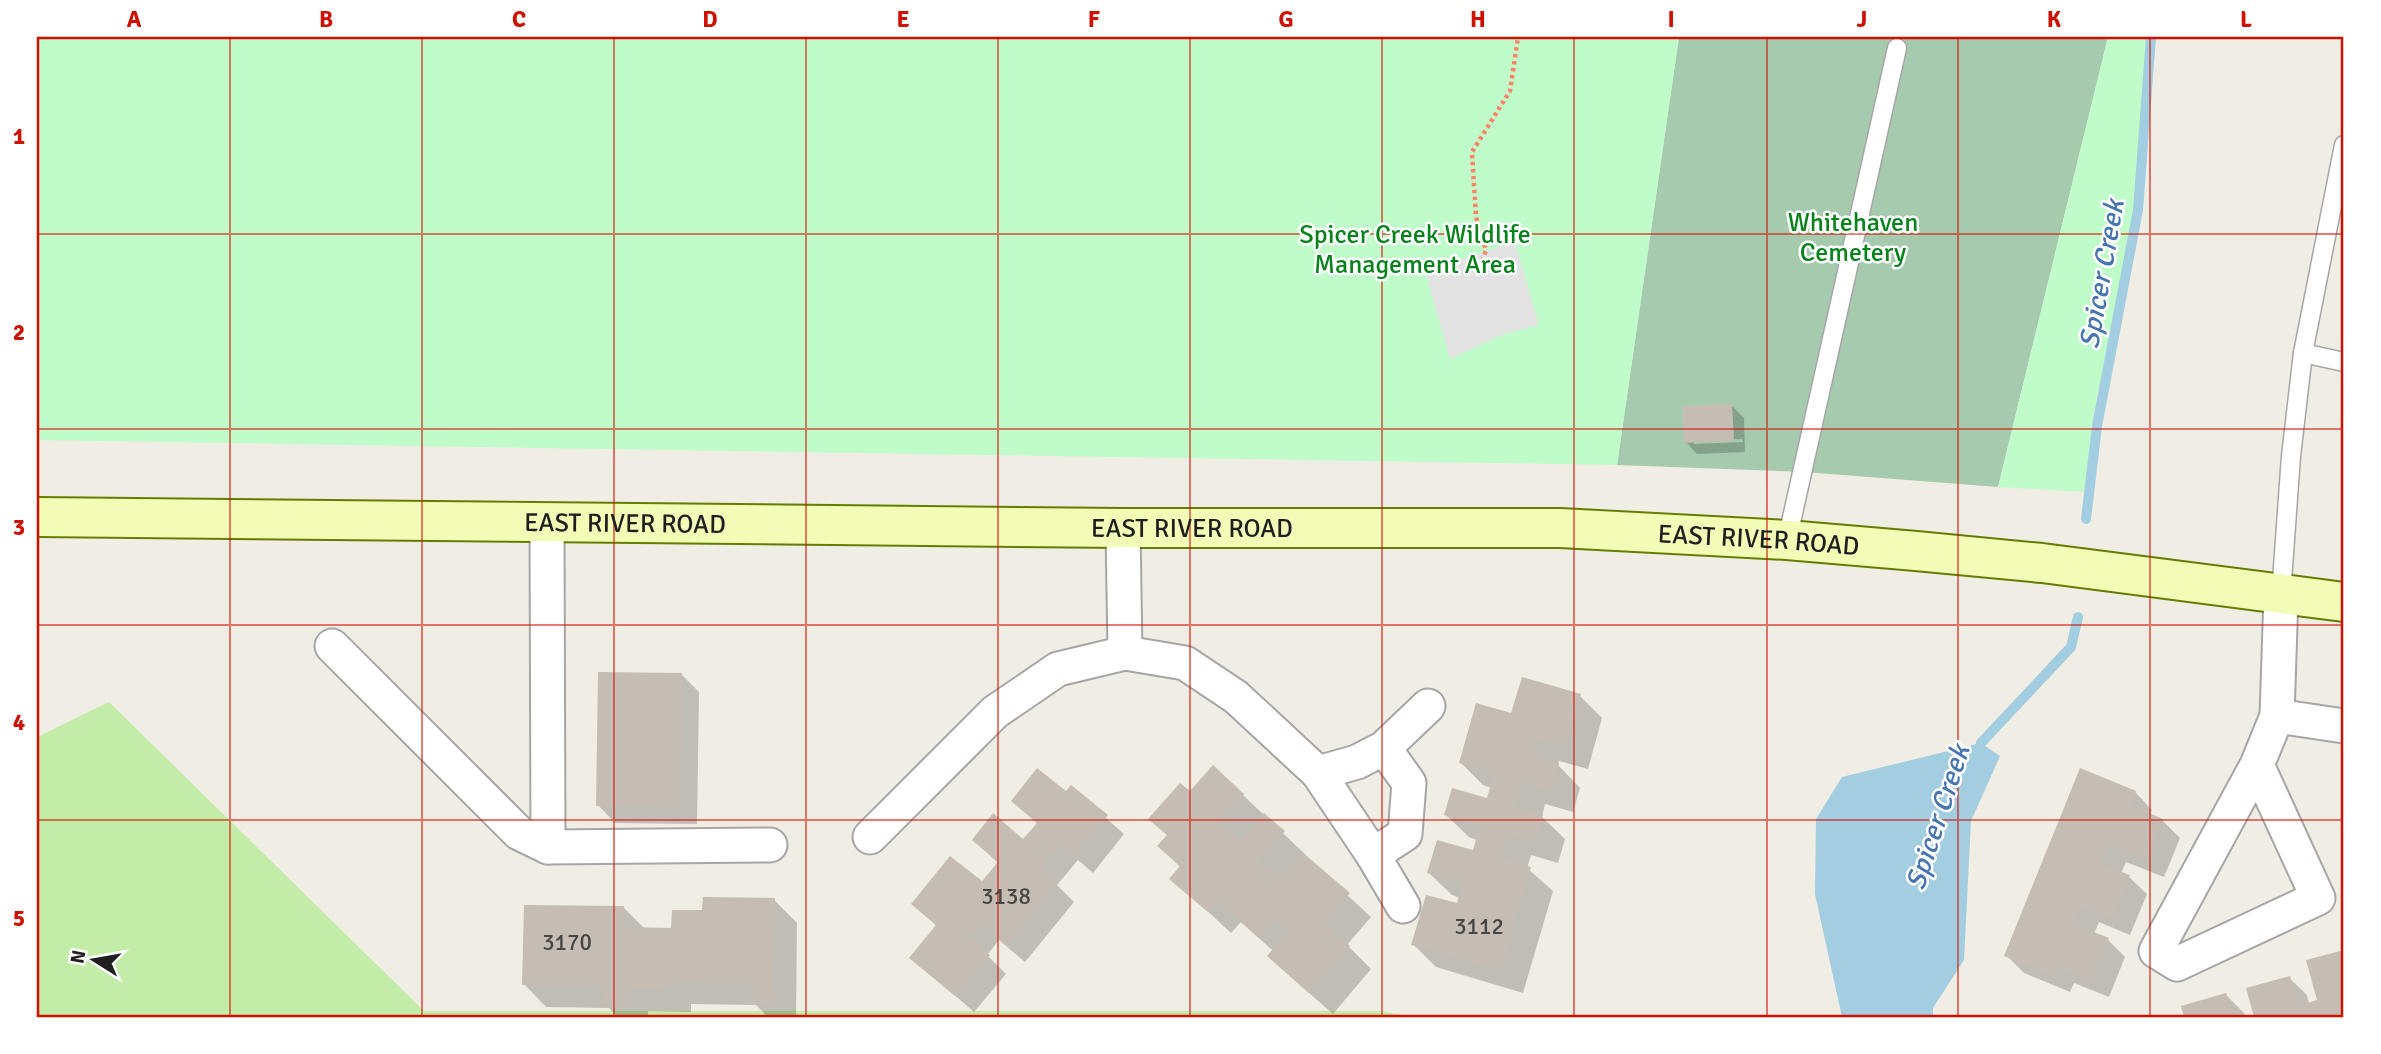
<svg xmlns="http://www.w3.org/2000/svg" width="2381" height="1054" viewBox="0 0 2381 1054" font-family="Signika,sans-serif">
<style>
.grass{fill:#c4eca9}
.cemetery{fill:#a5caae}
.park{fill:#c0fcca}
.parking{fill:#e3e3e3}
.water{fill:#a3cde0}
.shadow{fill:#0003;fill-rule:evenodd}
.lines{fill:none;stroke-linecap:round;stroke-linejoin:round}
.stream{stroke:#a3cde0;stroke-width:10}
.building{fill:#c5bcb4}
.lane-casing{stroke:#a6a6a6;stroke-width:21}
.street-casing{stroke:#a6a6a6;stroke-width:37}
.secondary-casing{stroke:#647c00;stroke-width:42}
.path{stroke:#ff8367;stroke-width:4.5;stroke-dasharray:3.5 3.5;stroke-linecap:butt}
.lane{stroke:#fff;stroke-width:18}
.street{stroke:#fff;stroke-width:33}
.secondary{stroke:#f3fcb7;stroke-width:38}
.grid{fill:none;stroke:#ce1100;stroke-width:2;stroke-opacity:0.55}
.labels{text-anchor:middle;stroke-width:5;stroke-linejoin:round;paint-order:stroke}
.number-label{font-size:23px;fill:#484644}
.park-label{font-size:26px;fill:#07831b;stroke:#fff}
.street-label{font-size:26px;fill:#1f1f1f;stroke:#fff}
.water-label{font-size:28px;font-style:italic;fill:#4774b3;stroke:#fff}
.neatline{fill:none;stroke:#ce1100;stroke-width:2.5}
.grid-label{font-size:23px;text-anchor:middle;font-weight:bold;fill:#ce1100}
</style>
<rect width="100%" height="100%" fill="#f0ede5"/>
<path class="grass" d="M109 702 424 1011H1382L1411 1017H37V737Z"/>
<path class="cemetery" d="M1679 37H2108L1998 487 1804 472 1617 465Z"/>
<g class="park">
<path d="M37 37H1679L1617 465 37 440Z"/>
<path d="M2108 37H2148L2135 208 2092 424 2085 492 1998 487Z"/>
</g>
<path class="parking" d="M1515 242 1539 325 1504 334 1450 359 1425 271Z"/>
<path class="water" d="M1981 743 2000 756 1971 821 1964 960 1933 1008V1017H1842L1815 894 1816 819 1842 777Z"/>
<g class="shadow">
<path d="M1732 406 1744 418 1745 452 1697 454 1686 442ZM1742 439 1743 442 1694 444V441Z"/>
<path d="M681 674 699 692 697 824 615 823 598 805Z"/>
<path d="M1580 696 1602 718 1588 769 1559 761 1558 765 1580 788 1573 812 1545 804 1542 817 1565 839 1558 863 1531 855 1527 868 1553 891 1523 993 1436 967 1413 944 1458 906 1460 898 1452 895 1429 873 1474 853 1477 840 1469 837 1446 815 1488 801 1492 788 1483 785 1461 763 1512 716Z"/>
<path d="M1071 787 1124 834 1093 873 1078 860 1057 885 1074 902 1025 962 999 940 987 955 1006 974 974 1012 911 957 937 926 913 904 982 884 999 864 974 840 1024 841 1038 824 1013 800 1066 794Z"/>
<path d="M2135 792 2152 810 2150 815 2162 820 2180 838 2164 877 2126 862 2121 873 2129 877 2147 894 2130 935 2099 922 2094 934 2108 940 2125 957 2109 997 2074 983 2070 992 2024 973 2006 955Z"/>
<path d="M1190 794 1243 795 1306 855 1305 856 1371 917 1347 945 1371 969 1333 1014 1292 978 1269 956 1273 951 1241 922 1231 933 1172 878 1181 868 1160 846 1168 836 1151 819Z"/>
<path d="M774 900 797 923 796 1017H768L756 1005 691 1004V1012L648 1011V1017H618L609 1008 546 1007 524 984 624 908 645 929 673 930 704 912Z"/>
<path d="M2344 952V1017H2256L2248 989 2289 978 2307 995 2309 1004 2320 1002 2308 962Z"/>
<path d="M2226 995 2244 1013 2245 1017H2186L2183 1007Z"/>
</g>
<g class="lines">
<g class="stream">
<path d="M2086 519 2097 426 2138 210 2151 37"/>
<path d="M1977 757 1981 743 2071 647 2078 617"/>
</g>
</g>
<g class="building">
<path d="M1732 404 1734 441 1684 443 1682 406Z"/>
<path d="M598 672 682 673 680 807 596 806Z"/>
<path d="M1522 677 1581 694 1565 747 1537 739 1533 756 1559 763 1551 791 1523 783 1516 808 1543 815 1535 842 1508 834 1502 858 1531 867 1501 971 1411 945 1426 895 1457 903 1462 884 1427 873 1437 840 1473 850 1480 826 1444 815 1452 788 1487 798 1494 773 1459 763 1476 703 1511 713Z"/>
<path d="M1213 765 1244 794 1219 823 1240 841 1264 813 1285 831 1259 861 1279 879 1302 852 1350 893 1324 923 1350 946 1309 993 1267 956 1288 932 1274 920 1259 938 1217 901 1208 912 1169 879 1180 866 1157 846 1167 835 1148 819 1180 783 1190 791Z"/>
<path d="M1037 768 1066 791 1071 785 1108 815 1074 856 1060 844 1040 868 1058 883 1007 946 981 924 969 937 990 955 955 996 909 958 936 925 911 904 950 856 982 881 998 862 972 840 993 813 1023 839 1037 823 1011 801Z"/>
<path d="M2080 768 2136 791 2130 805 2163 819 2147 860 2108 845 2101 864 2130 875 2113 919 2081 906 2074 924 2109 938 2091 981 2056 967 2053 975 2004 956Z"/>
<path d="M703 897 775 898 774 1003H751L752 984 669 982V990L627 989 626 1007 604 1006V986L522 985 524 905 624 906V927L671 928 672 910H702Z"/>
<path d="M2344 950V1017H2254L2246 988 2290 976 2298 1006 2317 1000 2306 960Z"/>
<path d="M2226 993 2233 1017H2184L2181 1006Z"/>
</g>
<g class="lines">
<defs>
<g id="lane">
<path d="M2303 353 2344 145"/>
<path d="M1787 540 1897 48"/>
<path d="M2281 595 2291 456 2303 353 2344 362"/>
</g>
<g id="street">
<path d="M547 523 548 847"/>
<path d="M1123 528 1125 653"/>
<path d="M332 646 519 833 548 847 770 845"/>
<path d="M2277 716 2344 726"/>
<path d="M2257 765 2318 898 2177 964 2156 951 2257 765 2277 716 2281 595"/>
<path d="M1318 773 1357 762 1384 748 1428 706"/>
<path d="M870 837 995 712 1058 669 1125 653 1185 663 1236 697 1318 773 1373 855 1403 906"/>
<path d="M1373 855 1405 834 1409 783 1384 748"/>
</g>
<g id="secondary">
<path id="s1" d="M37 517 1123 528H1560L1787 540 1916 551 2042 563 2344 602"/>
</g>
</defs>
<use href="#lane" class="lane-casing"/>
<use href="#street" class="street-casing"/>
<use href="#secondary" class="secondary-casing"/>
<path class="path" d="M1482 261 1486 250 1476 217 1472 152 1510 91 1518 37"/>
<use href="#lane" class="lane"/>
<use href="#street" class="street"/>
<use href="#secondary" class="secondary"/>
</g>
<path class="grid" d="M230 37V1017M422 37V1017M614 37V1017M806 37V1017M998 37V1017M1190 37V1017M1382 37V1017M1574 37V1017M1767 37V1017M1958 37V1017M2150 37V1017M37 234H2344M37 429H2344M37 625H2344M37 820H2344"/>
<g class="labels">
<g class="number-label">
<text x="1006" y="904">3138</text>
<text x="1479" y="934">3112</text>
<text x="567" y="950">3170</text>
</g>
<g class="park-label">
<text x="1853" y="231">Whitehaven<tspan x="1853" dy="30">Cemetery</tspan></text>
<text x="1415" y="243">Spicer Creek Wildlife<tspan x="1415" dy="30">Management Area</tspan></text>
</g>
<g class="street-label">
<text dy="9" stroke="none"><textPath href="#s1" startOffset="588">EAST RIVER ROAD</textPath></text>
<text dy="9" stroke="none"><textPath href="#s1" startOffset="1155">EAST RIVER ROAD</textPath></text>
<text dy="9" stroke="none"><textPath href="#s1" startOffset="1722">EAST RIVER ROAD</textPath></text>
</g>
<g class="water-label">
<text transform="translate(2101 274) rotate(-80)" y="10">Spicer Creek</text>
<text transform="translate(1937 817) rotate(-72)" y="10">Spicer Creek</text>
</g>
</g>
<rect width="2381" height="1054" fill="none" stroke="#ffffff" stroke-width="77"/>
<g transform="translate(94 960) rotate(281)" stroke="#ffffff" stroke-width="5" paint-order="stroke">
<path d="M0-5L12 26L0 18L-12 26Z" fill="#1f1f1f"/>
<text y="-10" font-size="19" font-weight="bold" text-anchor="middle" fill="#1f1f1f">N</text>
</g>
<rect x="38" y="38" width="2304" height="978" class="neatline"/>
<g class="grid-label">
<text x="134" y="27">A</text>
<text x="326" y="27">B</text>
<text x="519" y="27">C</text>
<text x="710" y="27">D</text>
<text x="903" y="27">E</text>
<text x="1094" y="27">F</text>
<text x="1286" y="27">G</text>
<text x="1478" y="27">H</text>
<text x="1671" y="27">I</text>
<text x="1862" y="27">J</text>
<text x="2054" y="27">K</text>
<text x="2246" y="27">L</text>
<text x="19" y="144">1</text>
<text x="19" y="340">2</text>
<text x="19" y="535">3</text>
<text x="19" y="730">4</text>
<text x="19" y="926">5</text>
</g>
</svg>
